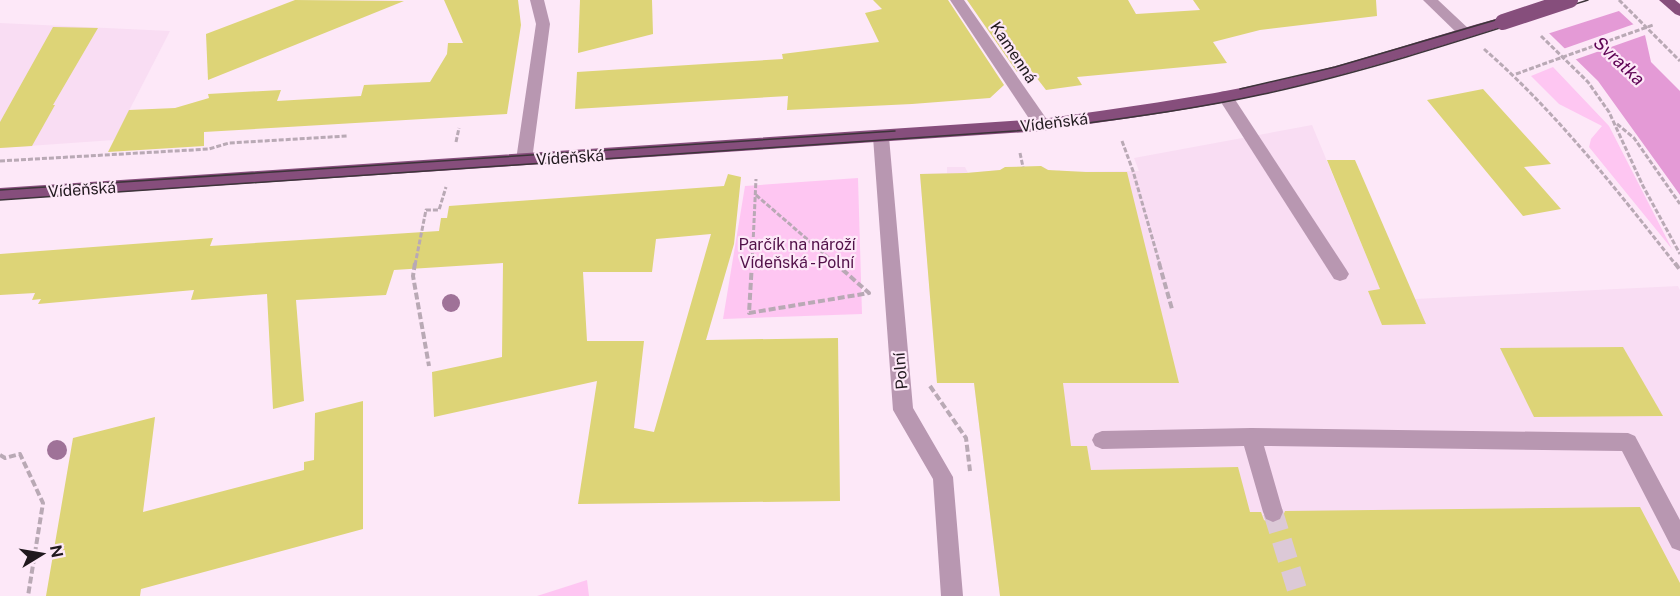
<svg xmlns="http://www.w3.org/2000/svg" width="1680" height="596" viewBox="0 0 1680 596" font-family="'Public Sans',sans-serif">
<style>
.built{fill:#f9ddf3}
.green{fill:#fec6f2}
.water{fill:#e49ad6}
.pier{fill:#fde8f8}
.building{fill:#ddd477;fill-rule:evenodd}
.lines{fill:none;stroke-linecap:round;stroke-linejoin:round}
.minor-tunnel{stroke:#dcc9d7;stroke-width:20;stroke-dasharray:20 10;stroke-linecap:butt}
.path-far1{stroke:#b9a9b5;stroke-width:3;stroke-dasharray:5 2;stroke-linecap:butt}
.path{stroke:#b9a9b5;stroke-width:4;stroke-dasharray:7 3;stroke-linecap:butt}
.minor{fill:#b897b1;fill-rule:evenodd}
.major{fill:#864e7c;fill-rule:evenodd}
.tram{stroke:#3d343a;stroke-width:1.5}
.path-bridge{stroke:#b9a9b5;stroke-width:3;stroke-dasharray:5 2;stroke-linecap:butt}
.major-bridge{stroke:#864e7c;stroke-width:16}
.tree{fill:#9f7298}
.labels{text-anchor:middle;stroke-width:4.5;stroke-linejoin:round;paint-order:stroke}
.street-label{font-size:16px;fill:#20191e;stroke:#fde8f8}
.park-label{font-size:16px;fill:#521149;stroke:#fde8f8}
.water-label{font-size:18px;font-style:italic;fill:#5e0354;stroke:#fde8f8}
</style>
<rect width="100%" height="100%" fill="#fde8f8"/>
<g class="built">
<path d="M0 23 170 31 114 140 0 148Z"/>
<path d="M1312 125 1380 289 1369 291 1382 325 1426 324 1415 299 1678 286 1680 290V596H1000L974 383H942L937 378 920 174 947 173V167H965L968 173 1041 166 1053 172 1060 170V172L1139 171 1134 158Z"/>
</g>
<g class="green">
<path d="M1553 67 1609 126 1672 249 1589 147 1591 139 1602 126 1559 104 1531 76Z"/>
<path d="M858 178 862 314 723 319 745 186Z"/>
<path d="M587 580 589 596H537Z"/>
</g>
<path class="water" d="M1515 0H1607L1645 35 1651 62 1680 91V195L1598 81Z"/>
<g class="pier">
<path d="M1512 0H1612L1622 10 1547 34Z"/>
<path d="M1637 23 1648 34 1574 60 1563 49Z"/>
</g>
<g class="building">
<path d="M295 0 404 1 208 80 206 34Z"/>
<path d="M444 0H518L521 25 507 114 204 132V146L108 152 129 110 175 108 209 98 208 94 281 90 277 101 361 96 364 85 430 82 447 54 448 43H463Z"/>
<path d="M580 0H652L653 34 578 53Z"/>
<path d="M873 0H948L1004 85 990 98 912 104 787 110 788 96 575 109 577 72 783 59 782 54 879 42 865 13 882 9Z"/>
<path d="M967 0H1128L1136 14 1200 10 1193 0H1376L1377 16 1260 30 1213 42 1227 63 1077 77 1082 85 1046 90 1026 64 1017 72Z"/>
<path d="M53 27 98 28 53 105H55L32 146 0 148V122Z"/>
<path d="M1483 89 1551 164 1524 167 1561 209 1523 216 1427 100Z"/>
<path d="M1327 160H1355L1426 324 1382 325 1368 291 1380 289Z"/>
<path d="M1041 166 1048 170 1086 172H1127L1179 383H1063L1071 446H1087L1091 470 1238 467 1250 512H1261L1264 520 1272 524 1281 521 1285 511 1640 507 1680 583V596H1000L974 383H937L920 174 966 173 1000 170 1005 167Z"/>
<path d="M728 174 741 177 734 244 706 340 838 338 840 501 578 504 597 381 434 417 432 372 502 357 503 263 394 270 386 295 296 300 304 401 273 409 267 294 191 300 194 290 38 304 41 299 32 300 35 293 0 295V254L213 238 210 246 439 231 441 218H447L449 206 724 186ZM711 234 654 432 634 428 644 341H587L583 272H652L656 239Z"/>
<path d="M1623 347 1663 416 1534 417 1500 348Z"/>
<path d="M363 401V529L141 589 140 596H46L73 438 155 417 143 512 304 470V462L314 460 315 413Z"/>
</g>
<g class="lines">
<path class="minor-tunnel" d="M1273 512 1299 596"/>
<g class="path-far1">
<path d="M1619 0 1680 61"/>
<path d="M1541 36 1588 82 1609 112 1643 186 1680 254"/>
<path d="M1484 49C1557 113 1616 189 1676 265"/>
<path d="M1516 74 1549 62"/>
<path d="M1617 124 1634 138 1680 204"/>
<path d="M1122 141 1133 171 1160 265"/>
<path d="M456 142 459 128"/>
<path d="M1020 153 1023 167"/>
<path d="M0 161 209 149 229 143 347 136"/>
<path d="M756 195 837 265"/>
<path d="M415 265 426 210H439L446 187"/>
<path d="M752 265 756 179"/>
</g>
<g class="path">
<path d="M415 263 413 276 429 366"/>
<path d="M752 263 749 313 869 293 835 263"/>
<path d="M1159 263 1172 309"/>
<path d="M1675 263 1680 270"/>
<path d="M930 386 966 438 970 471"/>
<path d="M0 455 5 458 20 454 43 503 28 596"/>
</g>
<g class="minor">
<path d="M530 0H544L550 24 532 160 530 164H518L516 160 536 24Z"/>
<path d="M950 0H964L1048 121 1050 125 1048 129H1036Z"/>
<path d="M1423 0H1438L1471 31 1473 34 1471 37H1461Z"/>
<path d="M1225 91 1230 92 1346 269 1349 274 1346 279 1340 281 1334 279 1217 96 1220 92Z"/>
<path d="M881 131 887 133 889 137 913 408 953 477 963 596H941L933 479 893 410 873 137 875 133Z"/>
<path d="M1251 428 1628 433 1635 436 1680 520V551L1672 548 1622 451 1264 446 1283 512 1280 519 1273 522 1266 519 1263 512 1244 446 1102 449 1095 446 1092 440 1095 434 1102 431Z"/>
</g>
<g class="major">
<path d="M1659 0H1675L1680 4V16L1675 14Z"/>
<path d="M1503 17 1510 22 1508 25C1418 54 1328 81 1236 100 1172 113 1107 121 1042 131L0 200V188L1042 119C1126 107 1210 96 1293 77 1364 60 1433 36 1503 17Z"/>
</g>
<g class="tram">
<path d="M1538 7 1558 0"/>
<path d="M1240 89 1335 67 1509 16"/>
<path d="M0 190 895 131"/>
<path d="M0 200 1043 129C1117 119 1191 110 1264 94 1374 70 1481 34 1588 0"/>
</g>
<path class="path-bridge" d="M1549 62 1653 25"/>
<path class="major-bridge" d="M1503 22 1570 0"/>
</g>
<g class="tree">
<circle cx="451" cy="303" r="9"/>
<circle cx="57" cy="450" r="10"/>
</g>
<g class="labels">
<g class="street-label">
<text transform="translate(1014 52) rotate(56)" y="6">Kamenná</text>
<text transform="translate(1054 122) rotate(-7)" y="6">Vídeňská</text>
<text transform="translate(570 157) rotate(-4)" y="6">Vídeňská</text>
<text transform="translate(82 189) rotate(-4)" y="6">Vídeňská</text>
<text transform="translate(900 371) rotate(-95)" y="6">Polní</text>
</g>
<g class="park-label">
<text x="797" y="250">Parčík na nároží<tspan x="797" dy="18">Vídeňská - Polní</tspan></text>
</g>
<g class="water-label">
<text transform="translate(1619 61) rotate(43)" y="6">Svratka</text>
</g>
</g>
<g transform="translate(42 554) rotate(79)" stroke="#fde8f8" stroke-width="4.5" paint-order="stroke">
<path d="M0-4.5L10 22L0 15L-10 22Z" fill="#20191e"/>
<text y="-9" font-size="16" font-weight="bold" text-anchor="middle" fill="#20191e">N</text>
</g>
</svg>
